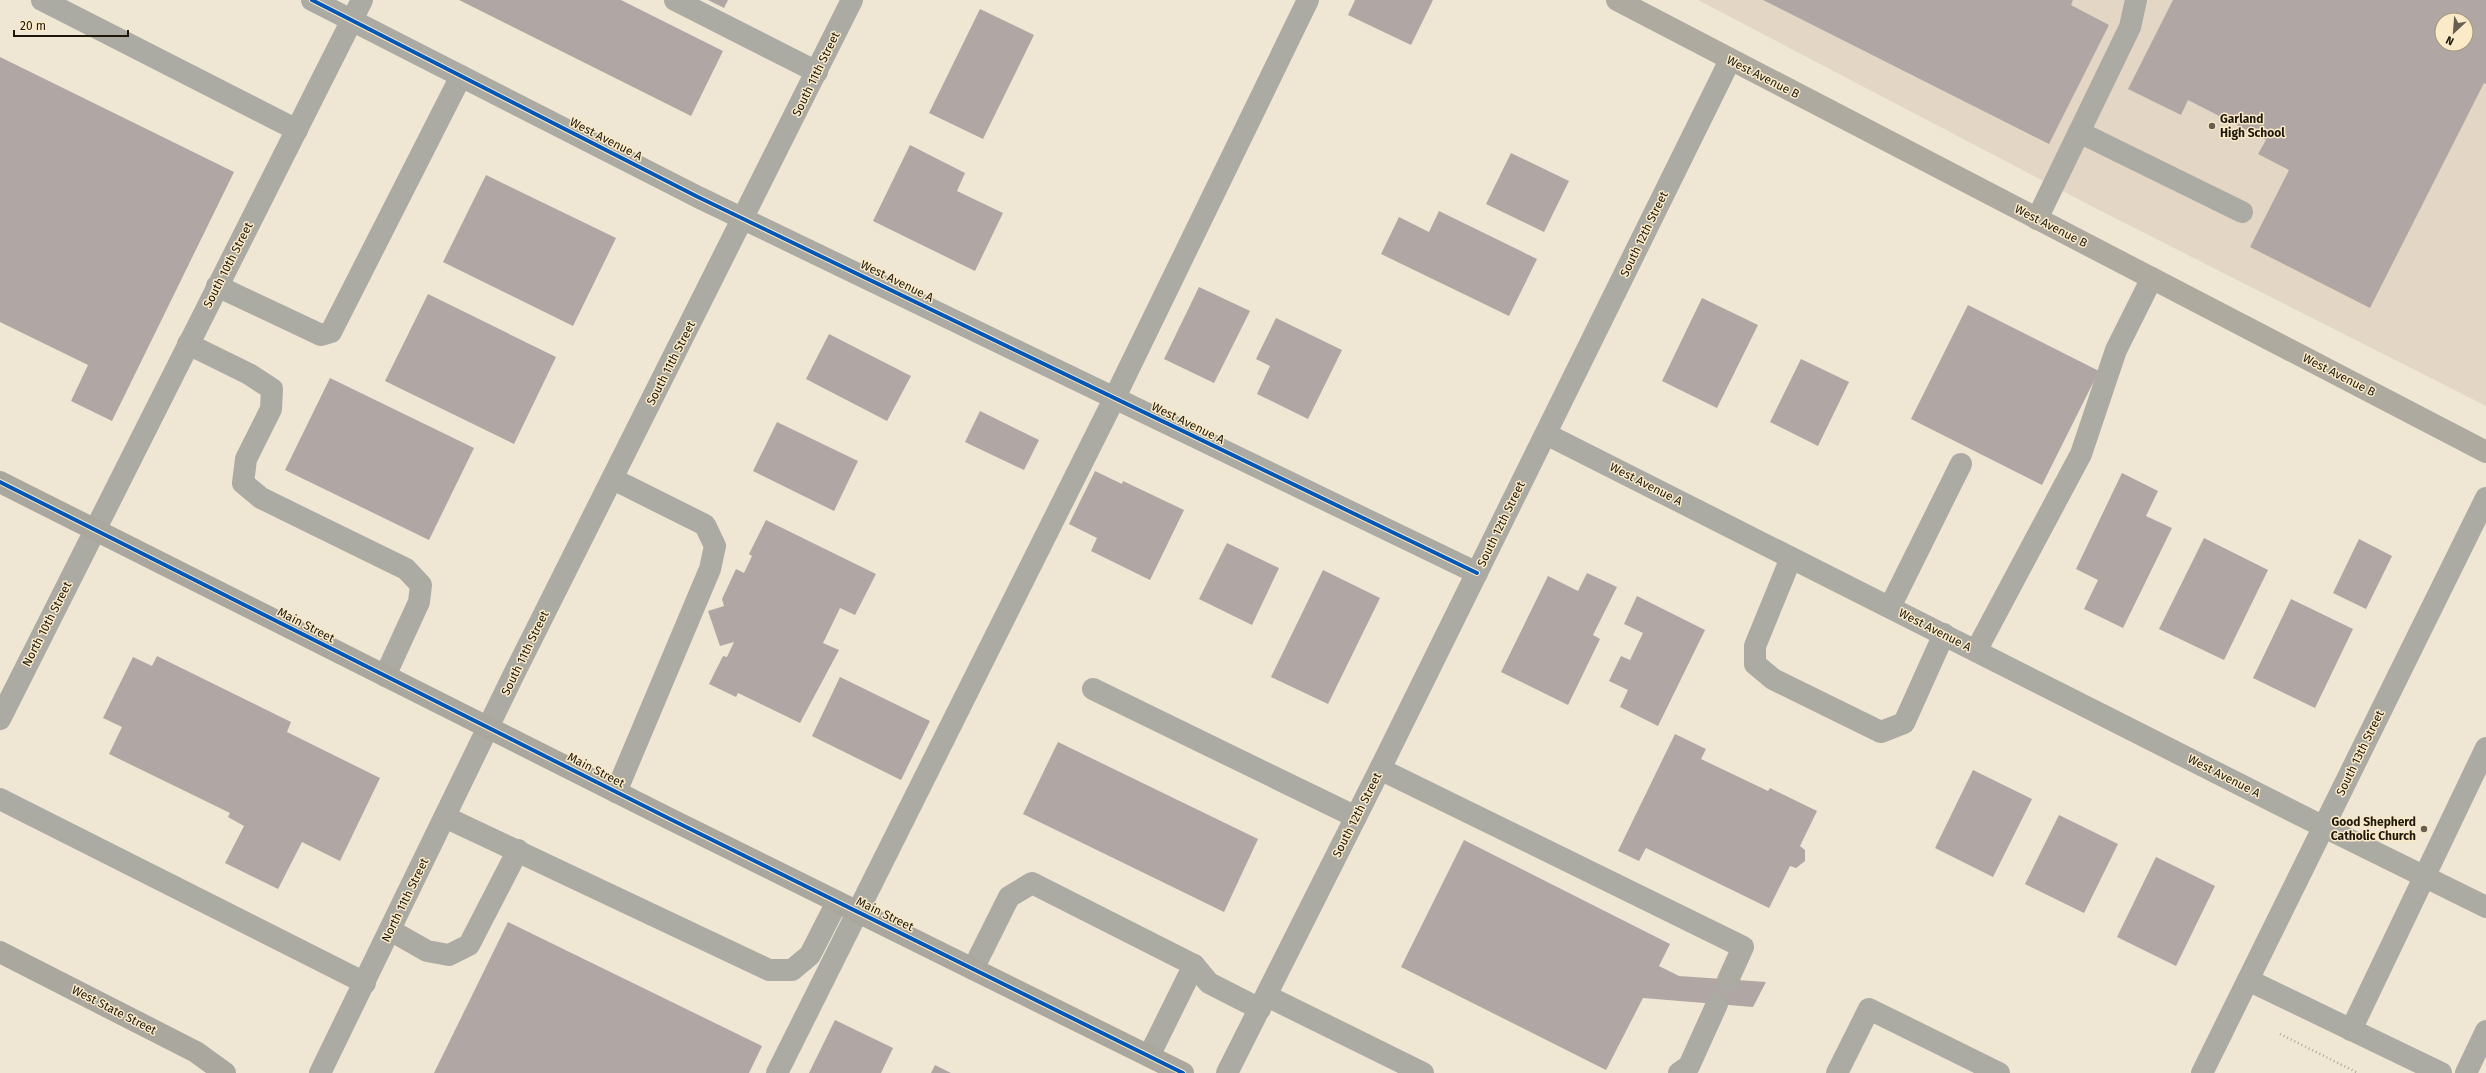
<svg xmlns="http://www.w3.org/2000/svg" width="2486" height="1073" viewBox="0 0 2486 1073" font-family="'Fira Sans',sans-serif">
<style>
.education{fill:#e3d6c4;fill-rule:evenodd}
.building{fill:#b0a7a4;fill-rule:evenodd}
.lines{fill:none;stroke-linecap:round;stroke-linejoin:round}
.path{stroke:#aba89f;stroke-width:2.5;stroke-dasharray:1 3;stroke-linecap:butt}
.lane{stroke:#abaaa3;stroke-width:22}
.street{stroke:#abaaa3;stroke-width:22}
.secondary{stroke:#aaa89e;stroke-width:22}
.primary{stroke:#aeaaa0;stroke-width:22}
.cycleway-casing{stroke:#faeac8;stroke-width:6}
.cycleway{stroke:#0057b8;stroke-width:4}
.poi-dot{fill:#676052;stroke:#faeac8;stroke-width:1.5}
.labels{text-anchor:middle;stroke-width:3;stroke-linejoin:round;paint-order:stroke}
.street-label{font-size:12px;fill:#1e180c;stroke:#faeac8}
.poi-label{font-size:12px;font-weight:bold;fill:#1e180c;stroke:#faeac8;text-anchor:start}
</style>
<rect width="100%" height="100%" fill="#efe6d3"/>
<path class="education" d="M1698 0H2486V406L2095 208ZM2442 20H2466V44H2442Z"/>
<g class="building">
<path d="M459 0H621L723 51 691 116Z"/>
<path d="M708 0H728L724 8Z"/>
<path d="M1355 0H1433L1411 45 1348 15Z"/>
<path d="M1763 0H2073L2071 5 2109 25 2049 144Z"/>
<path d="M2173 0H2486V84L2484 83 2370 308 2250 247 2289 170 2258 154 2266 140 2188 100 2181 115 2128 89ZM2442 20H2466V44H2442Z"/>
<path d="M980 9 1034 35 983 139 929 113Z"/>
<path d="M0 57 234 172 112 421 71 401 88 365 0 322Z"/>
<path d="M910 145 965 173 957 191 1003 213 975 271 873 221Z"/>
<path d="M1511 153 1569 181 1544 232 1486 204Z"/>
<path d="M486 175 616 238 573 326 443 262Z"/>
<path d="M1439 211 1537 259 1509 316 1381 254 1399 217 1429 232Z"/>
<path d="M1199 287 1250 311 1214 383 1164 359Z"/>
<path d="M428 294 556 357 514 444 385 381Z"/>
<path d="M1702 298 1758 325 1717 408 1662 381Z"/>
<path d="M1968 305 2099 371 2042 485 1911 419Z"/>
<path d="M1276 318 1342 350 1308 419 1257 394 1270 366 1256 359Z"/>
<path d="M829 334 911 376 887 421 806 379Z"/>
<path d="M1801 359 1849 382 1818 446 1770 422Z"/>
<path d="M330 378 474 448 429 540 285 470Z"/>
<path d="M980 411 1039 440 1024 470 965 442Z"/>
<path d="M777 422 858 461 834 511 753 471Z"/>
<path d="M1095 471 1122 484 1123 481 1184 510 1150 580 1091 551 1097 538 1069 524Z"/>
<path d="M2122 473 2158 491 2146 516 2172 528 2123 628 2084 609 2098 580 2076 569Z"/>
<path d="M766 520 876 574 855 615 840 608 823 643 839 650 800 723 738 693 736 697 709 684 723 656 727 657 734 642 720 646 708 611 724 606 722 599 736 569 744 573 752 556 749 554Z"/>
<path d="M2204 538 2268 570 2224 660 2159 629Z"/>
<path d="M2359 539 2392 556 2366 609 2333 593Z"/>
<path d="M1227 543 1279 568 1252 625 1199 599Z"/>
<path d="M1323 570 1380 598 1328 704 1271 677Z"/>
<path d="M1587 573 1617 587 1593 635 1600 639 1568 705 1501 672 1548 576 1578 591Z"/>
<path d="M1637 596 1705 630 1658 726 1620 707 1628 690 1609 681 1621 656 1630 660 1643 633 1624 624Z"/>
<path d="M2291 599 2353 629 2315 708 2253 678Z"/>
<path d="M157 656 291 722 287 732 380 778 340 861 302 842 278 889 225 863 244 826 228 817 230 813 109 754 122 727 103 718 133 657 152 666Z"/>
<path d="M840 677 930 721 901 780 812 736Z"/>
<path d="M1675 734 1706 749 1701 759 1768 791 1770 788 1817 811 1800 846 1805 850V861L1796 868 1790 866 1769 908 1646 848 1639 861 1618 851Z"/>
<path d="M1058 742 1258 839 1224 912 1023 814Z"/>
<path d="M1973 770 2032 799 1993 877 1935 848Z"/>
<path d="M2059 815 2118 844 2084 913 2025 884Z"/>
<path d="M1464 840 1670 944 1659 966 1679 976 1766 982 1753 1007 1643 998 1606 1070 1401 967Z"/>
<path d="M2156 857 2215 886 2176 966 2117 937Z"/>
<path d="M508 922 762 1046 749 1073H434Z"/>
<path d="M835 1020 893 1048 881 1073H809Z"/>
<path d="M935 1065 951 1073H931Z"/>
</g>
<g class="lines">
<path class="path" d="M2280 1034 2358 1073"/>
<g class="lane">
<path d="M42 0 297 130"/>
<path d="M675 0 817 72"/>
<path d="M2079 132 2242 212"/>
<path d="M2037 219 2130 27 2136 0"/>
<path d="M217 286 321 335 331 332 461 76"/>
<path d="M188 344 249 374 272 389 271 409 246 459 243 483 261 498 406 569 421 585 419 602 385 676"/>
<path d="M613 479 705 525 715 546 710 569 616 792"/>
<path d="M1791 558 1755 646V664L1773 679 1881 732 1904 723 1944 634"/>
<path d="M1890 607 1961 464"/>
<path d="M1976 651 2081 454 2116 350 2152 278"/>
<path d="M1093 689 1356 817"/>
<path d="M1380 769 1743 947 1728 980"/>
<path d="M0 799 365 983"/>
<path d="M445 817 769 970H792L810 955 837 902"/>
<path d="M2324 827 2486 907"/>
<path d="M390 930 427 951 449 955 469 945 518 850"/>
<path d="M1194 965 1209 983 1260 1009"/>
<path d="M973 969 1009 897 1032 883 1194 965 1149 1056"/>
<path d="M2248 980 2441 1073"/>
<path d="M1267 996 1423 1073"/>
<path d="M2351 1030 2486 748"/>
<path d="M777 1073 1114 399 1308 0"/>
<path d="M1679 1073 1689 1066 1717 1004"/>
<path d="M1837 1073 1869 1009 1999 1073"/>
<path d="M2466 1073 2486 1031"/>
</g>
<g class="street">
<path d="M312 0 698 197 1477 573"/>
<path d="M1546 434 2324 827"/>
<path d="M0 719 362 0"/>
<path d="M320 1073 512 678 852 0"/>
<path d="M1227 1073 1380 769 1730 60"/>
<path d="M2202 1073 2486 498"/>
</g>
<g class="secondary">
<path d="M0 482 668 818 1183 1073"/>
<path d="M0 952 196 1052 225 1073"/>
</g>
<path class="primary" d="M1617 0 2486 452"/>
<defs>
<g id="cycleway">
<path d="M312 0 698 197 1477 573"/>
<path d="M0 482 668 818 1183 1073"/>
</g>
</defs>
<use href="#cycleway" class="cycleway-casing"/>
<use href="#cycleway" class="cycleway"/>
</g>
<g class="poi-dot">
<circle cx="2212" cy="126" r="4"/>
<circle cx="2424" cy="829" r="4"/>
</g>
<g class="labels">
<g class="street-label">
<text transform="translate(816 74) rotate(-64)" y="4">South 11th Street</text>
<text transform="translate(1763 77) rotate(27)" y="4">West Avenue B</text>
<text transform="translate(606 139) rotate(27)" y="4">West Avenue A</text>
<text transform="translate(2051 226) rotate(27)" y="4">West Avenue B</text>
<text transform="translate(1644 234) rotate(-64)" y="4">South 12th Street</text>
<text transform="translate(228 265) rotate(-63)" y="4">South 10th Street</text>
<text transform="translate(897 281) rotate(26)" y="4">West Avenue A</text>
<text transform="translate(671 363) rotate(-63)" y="4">South 11th Street</text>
<text transform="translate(2339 375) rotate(27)" y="4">West Avenue B</text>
<text transform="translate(1188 423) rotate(26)" y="4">West Avenue A</text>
<text transform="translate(1646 484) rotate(27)" y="4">West Avenue A</text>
<text transform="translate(1501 524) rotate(-64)" y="4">South 12th Street</text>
<text transform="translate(47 624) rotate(-63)" y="4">North 10th Street</text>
<text transform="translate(306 625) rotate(27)" y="4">Main Street</text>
<text transform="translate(1935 630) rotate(27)" y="4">West Avenue A</text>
<text transform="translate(525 653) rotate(-64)" y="4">South 11th Street</text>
<text transform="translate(2360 753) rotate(-64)" y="4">South 13th Street</text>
<text transform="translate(596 770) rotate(27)" y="4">Main Street</text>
<text transform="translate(2224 776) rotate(27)" y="4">West Avenue A</text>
<text transform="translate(1357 815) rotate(-63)" y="4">South 12th Street</text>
<text transform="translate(405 900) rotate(-64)" y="4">North 11th Street</text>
<text transform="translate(885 914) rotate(26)" y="4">Main Street</text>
<text transform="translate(114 1010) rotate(27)" y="4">West State Street</text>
</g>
<g class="poi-label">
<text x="2220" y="123">Garland<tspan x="2220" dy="14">High School</tspan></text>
<text x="2416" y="826" text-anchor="end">Good Shepherd<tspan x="2416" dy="14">Catholic Church</tspan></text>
</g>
</g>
<g transform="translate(2454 32) rotate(206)"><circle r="19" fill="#faeac8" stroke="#a2967d"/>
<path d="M0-3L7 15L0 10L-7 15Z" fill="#676052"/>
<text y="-6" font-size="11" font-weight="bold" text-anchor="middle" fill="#1e180c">N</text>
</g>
<path d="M14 30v6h114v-6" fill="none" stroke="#1e180c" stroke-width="2"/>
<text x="20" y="30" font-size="12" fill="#1e180c" stroke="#faeac8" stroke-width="3" paint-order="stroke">20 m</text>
</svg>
